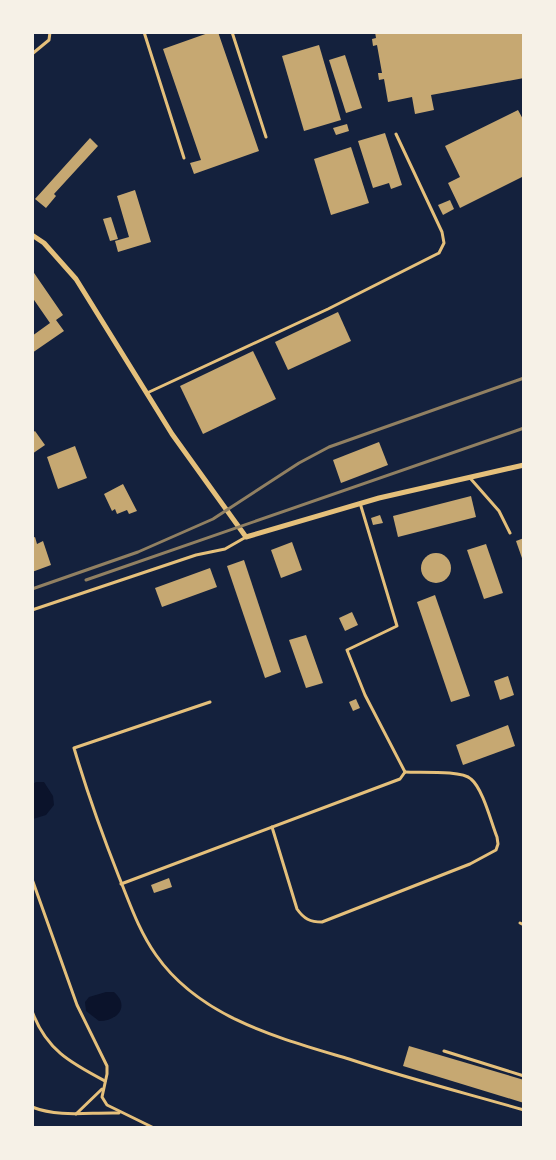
<svg xmlns="http://www.w3.org/2000/svg" width="556" height="1160" viewBox="0 0 556 1160" font-family="'Open Sans',sans-serif">
<style>
.water{fill:#0b132b}
.building{fill:#c6a872}
.lines{fill:none;stroke-linecap:round;stroke-linejoin:round}
.service{stroke:#e5c07b;stroke-width:3}
.minor{stroke:#e5c07b;stroke-width:5}
.rail{stroke:#918062;stroke-width:3}
</style>
<rect width="100%" height="100%" fill="#14213d"/>
<g class="water">
<path d="M36 782H44L53 796 54 805 46 815 33 819V784Z"/>
<path d="M106 992H114C130 1006 118 1021 99 1021L86 1011 85 1002 89 997Z"/>
</g>
<g class="building">
<path d="M211 32H218L259 151 194 174 190 163 201 160 163 49Z"/>
<path d="M375 32H524V78L431 95 434 110 415 114 412 97 388 102 384 79 379 80 378 73H382L377 45 373 46 372 39 376 38Z"/>
<path d="M319 45 341 120 304 131 282 56Z"/>
<path d="M345 55 362 108 346 113 329 60Z"/>
<path d="M518 110 524 121V176L460 208 448 183 460 177 445 146Z"/>
<path d="M347 124 349 131 336 135 333 128Z"/>
<path d="M385 133 402 185 391 189 389 183 373 188 358 141Z"/>
<path d="M90 138 98 146 54 194 56 196 46 208 35 199Z"/>
<path d="M351 147 369 203 331 215 314 159Z"/>
<path d="M135 190 151 242 118 252 115 241 129 237 117 196Z"/>
<path d="M450 200 454 209 443 215 438 205Z"/>
<path d="M111 217 118 239 110 241 103 219Z"/>
<path d="M32 270 63 315 56 320 64 331 32 353V336L50 323 32 297Z"/>
<path d="M338 312 351 341 288 370 275 342Z"/>
<path d="M253 351 276 399 203 434 180 386Z"/>
<path d="M35 431 45 445 32 454V433Z"/>
<path d="M379 442 388 465 341 483 333 460Z"/>
<path d="M75 446 87 478 58 489 47 457Z"/>
<path d="M123 484 137 511 129 514 127 510 117 514 115 509 112 511 104 494Z"/>
<path d="M471 496 476 517 398 537 393 516Z"/>
<path d="M380 515 383 523 373 525 371 518Z"/>
<path d="M35 537 37 544 43 541 51 565 32 572V538Z"/>
<path d="M524 538V561H523L516 541Z"/>
<path d="M292 542 302 570 281 578 271 550Z"/>
<path d="M486 544 503 593 484 599 467 550Z"/>
<circle cx="436" cy="568" r="15"/>
<path d="M244 560 281 672 265 678 227 566Z"/>
<path d="M210 568 217 587 162 607 155 588Z"/>
<path d="M435 595 470 696 451 702 417 602Z"/>
<path d="M352 612 358 625 345 631 339 618Z"/>
<path d="M306 635 323 683 306 688 289 640Z"/>
<path d="M508 676 514 695 500 700 494 681Z"/>
<path d="M356 699 360 708 353 711 349 702Z"/>
<path d="M508 725 515 746 463 765 456 745Z"/>
<path d="M169 878 172 887 154 893 151 885Z"/>
<path d="M409 1046 524 1080V1103L403 1066Z"/>
</g>
<g class="lines">
<g class="service">
<path d="M144 32 184 158"/>
<path d="M232 32 266 137"/>
<path d="M32 54 49 40 50 32"/>
<path d="M147 393 328 309 439 253 444 243 442 232 396 134"/>
<path d="M470 478 499 511 510 533"/>
<path d="M360 503 397 626 347 650 365 695 405 772"/>
<path d="M32 610 196 555 225 549 246 537"/>
<path d="M210 702 74 748C87 792 102 834 119 877 130 904 139 931 156 955 200 1018 279 1038 349 1059 406 1078 465 1093 524 1110"/>
<path d="M272 827 297 909C304 919 310 922 322 922L470 864 496 850 498 844 497 837C491 822 483 789 471 779 461 770 420 773 405 772"/>
<path d="M32 879 77 1005 107 1066V1074L102 1097 107 1105 154 1128"/>
<path d="M121 884 400 779 405 772"/>
<path d="M520 923 524 925"/>
<path d="M32 1011C46 1050 71 1063 105 1081"/>
<path d="M444 1051 524 1076"/>
<path d="M32 1107C60 1118 89 1112 119 1113"/>
<path d="M76 1114 102 1089"/>
</g>
<path class="minor" d="M32 235 44 243 76 279 172 434 246 537 379 498 524 465"/>
<g class="rail">
<path d="M86 580 524 428"/>
<path d="M32 589 138 552 213 519 299 463 329 447 524 378"/>
</g>
</g>
<rect width="556" height="1160" fill="none" stroke="#f6f1e7" stroke-width="68"/>
</svg>
